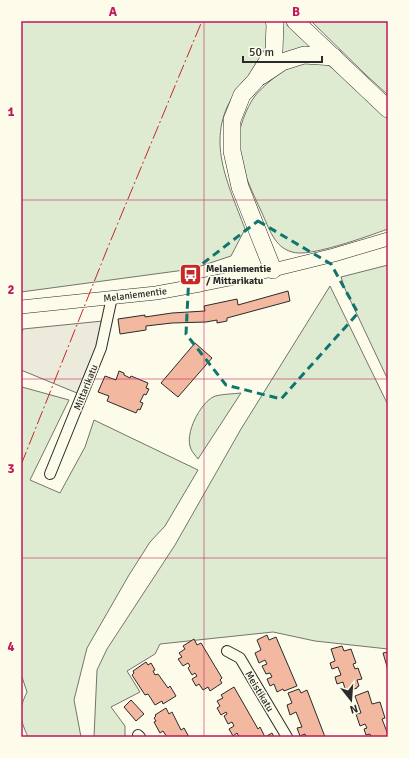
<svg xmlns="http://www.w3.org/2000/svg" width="409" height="758" viewBox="0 0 409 758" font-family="Signika,sans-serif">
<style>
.green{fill:#deebd1;stroke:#74746e}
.parking{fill:#eceadb;stroke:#74746e}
.building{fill:#f2b8a0;stroke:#2b2b2b}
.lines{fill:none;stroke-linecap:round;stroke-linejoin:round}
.street-casing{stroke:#2b2b2b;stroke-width:12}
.secondary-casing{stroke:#2b2b2b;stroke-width:14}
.highway-casing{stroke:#2b2b2b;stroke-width:18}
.street{stroke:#fdfbea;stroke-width:10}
.secondary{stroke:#fdfbea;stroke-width:13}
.highway{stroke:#fdfbea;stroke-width:17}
.power{stroke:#c62828;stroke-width:1;stroke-dasharray:14 3 2 3;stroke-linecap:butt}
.marked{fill:none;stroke:#0f766e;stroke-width:3;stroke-dasharray:8 5;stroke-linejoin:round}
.grid{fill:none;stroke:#c2185b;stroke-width:1;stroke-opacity:0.55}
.labels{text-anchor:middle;stroke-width:3;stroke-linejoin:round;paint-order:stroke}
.poi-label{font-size:10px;font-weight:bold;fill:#2b2b2b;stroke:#fdfbea;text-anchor:start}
.street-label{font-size:10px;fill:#2b2b2b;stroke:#fdfbea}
.neatline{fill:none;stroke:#c2185b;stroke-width:1.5}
.grid-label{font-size:13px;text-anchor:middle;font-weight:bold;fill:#c2185b}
</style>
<rect width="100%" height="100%" fill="#fdfbea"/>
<g class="green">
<path d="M21 21H268C268 33 269 49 262 60 254 72 243 81 235 93 204 139 228 183 245 229L231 256 192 269 21 292Z"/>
<path d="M281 21H287L311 43 310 48 283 58 280 48Z"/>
<path d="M311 21H388V95L365 74Z"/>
<path d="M310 60 328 65 335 70 388 119V229C368 236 309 258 292 252 274 247 269 228 262 213 252 191 240 168 238 144 238 130 246 108 255 96 263 86 283 69 295 64 299 62 305 62 310 60Z"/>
<path d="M388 265V380L345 289 341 277Z"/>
<path d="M330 286 388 405V649L315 641 273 632 160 644 155 654 127 671 140 692 111 707 125 726V737H94L97 670 107 649 175 545 241 429Z"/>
<path d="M22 387 69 400 30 480 60 493 85 447 94 420 198 470 165 526 150 542 129 575 87 648 74 700 81 737H28C19 717 18 711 27 692L21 674Z"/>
<path d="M241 393 198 459C196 456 192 452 191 449 184 434 200 404 213 397 219 394 234 394 241 393Z"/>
</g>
<path class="parking" d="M103 321 98 342 77 393 21 370V335L23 329Z"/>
<g class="building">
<path d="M288 291 290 301 227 318V321L217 323V320L206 322 172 323 146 326V330L120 334 118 319 145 315V317L172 313 205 311 204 306 237 299 238 305Z"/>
<path d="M195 343 212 358 178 397 161 383Z"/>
<path d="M119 371 124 373V375L130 378 131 376 148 383 146 388 149 389 146 395 144 394 140 402 143 403 140 410 138 409 136 413 107 401 109 396 98 392 105 376 116 380Z"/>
<path d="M267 635 269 640 276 637 297 686 284 691 283 689 277 692 274 684 270 686 267 679 272 677 270 673 266 674 262 666 267 664 265 660 259 663 255 653 261 650 257 640Z"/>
<path d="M194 639 197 645 201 643 222 678 220 680 222 683 210 691 208 687 203 690 199 684 196 686 192 679 197 676 195 673 192 675 188 668 190 666 188 663 183 666 178 659 182 657 179 653 185 649 183 646Z"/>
<path d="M342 646 344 651 351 649 356 663 353 664 355 669 358 668 362 679 357 680 359 686 357 687V688L346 692 343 682 337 684 335 677 341 675 338 667 332 669 330 663 335 661 331 649Z"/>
<path d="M388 652V670L383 653Z"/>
<path d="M146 662 148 665 151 663 155 670 153 671 155 675 158 674 168 688 170 686 176 696 163 704 162 701 155 705 148 694 145 695 132 675 134 673 133 671Z"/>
<path d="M234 687 258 729 260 727 265 737 272 733 274 737H239L237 733 233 736 229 729 234 726 232 722 228 724 224 716 227 714 226 712 221 715 217 708 220 706 217 701 223 698 221 695Z"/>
<path d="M299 689 301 693 307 690 325 737H306L305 734 300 736 297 728 302 727 296 712 290 715 287 705 292 703 288 693Z"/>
<path d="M368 691 372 704 380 702 385 718 382 719 387 732H388V737H371L370 734 366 735 364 729 367 728 365 724 360 726 356 714 361 713 355 696Z"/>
<path d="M131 700 144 714 136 721 124 707Z"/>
<path d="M166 708 169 714 172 712 181 730 184 728 189 737H167L163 731 160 733 154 722 156 721 154 718 156 716 155 715Z"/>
</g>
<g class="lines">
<defs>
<g id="street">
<path d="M50 474 101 348 112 297"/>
<path d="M227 651 240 658 287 737"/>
<path d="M138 735 140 737"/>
</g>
<path id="secondary" d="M21 307 156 293 200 285 273 270 334 255 388 239"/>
<g id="highway">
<path d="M295 21 388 109"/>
<path d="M261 76 282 62 304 55 334 57"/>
<path d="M273 270 240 187 232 151V120L242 95 255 81 274 51 275 24 274 21"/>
</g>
</defs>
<use href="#street" class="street-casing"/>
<use href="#secondary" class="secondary-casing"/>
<use href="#highway" class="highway-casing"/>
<use href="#street" class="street"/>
<use href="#secondary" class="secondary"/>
<use href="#highway" class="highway"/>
<path class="power" d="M21 465 108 247 202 21"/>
</g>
<path class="marked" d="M258 221 331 264 358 313 281 399 226 385 186 334 189 274Z"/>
<path class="grid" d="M204 21V737M21 200H388M21 379H388M21 558H388"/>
<defs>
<symbol id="bus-square" viewBox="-11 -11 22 22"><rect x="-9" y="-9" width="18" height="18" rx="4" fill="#c62828" stroke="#fdfbea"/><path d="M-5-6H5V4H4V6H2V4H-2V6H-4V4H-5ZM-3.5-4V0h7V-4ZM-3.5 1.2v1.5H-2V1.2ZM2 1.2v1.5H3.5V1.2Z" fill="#fff"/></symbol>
</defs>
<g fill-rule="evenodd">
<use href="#bus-square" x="178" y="262" width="25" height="25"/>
</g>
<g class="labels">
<g class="poi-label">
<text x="206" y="272">Melaniementie<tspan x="206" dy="12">/ Mittarikatu</tspan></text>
</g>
<g class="street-label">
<text transform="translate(135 294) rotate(-7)" y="4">Melaniementie</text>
<text transform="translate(85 387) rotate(-68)" y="4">Mittarikatu</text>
<text transform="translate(260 691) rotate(59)" y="4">Meistikatu</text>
</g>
</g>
<rect width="409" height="758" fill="none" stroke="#fdfbea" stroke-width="44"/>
<g transform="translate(351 700) rotate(163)" stroke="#fdfbea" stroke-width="3" paint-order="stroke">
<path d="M0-3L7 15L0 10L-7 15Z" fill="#2b2b2b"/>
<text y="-6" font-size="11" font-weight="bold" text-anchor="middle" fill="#2b2b2b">N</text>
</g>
<path d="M243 56v6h79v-6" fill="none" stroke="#2b2b2b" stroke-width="2"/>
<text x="249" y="56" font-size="12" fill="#2b2b2b" stroke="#fdfbea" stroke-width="3" paint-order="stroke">50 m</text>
<rect x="22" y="22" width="365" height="714" class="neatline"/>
<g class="grid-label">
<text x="113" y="16">A</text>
<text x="296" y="16">B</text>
<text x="11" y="116">1</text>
<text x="11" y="294">2</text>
<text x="11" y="473">3</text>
<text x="11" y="651">4</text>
</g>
</svg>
